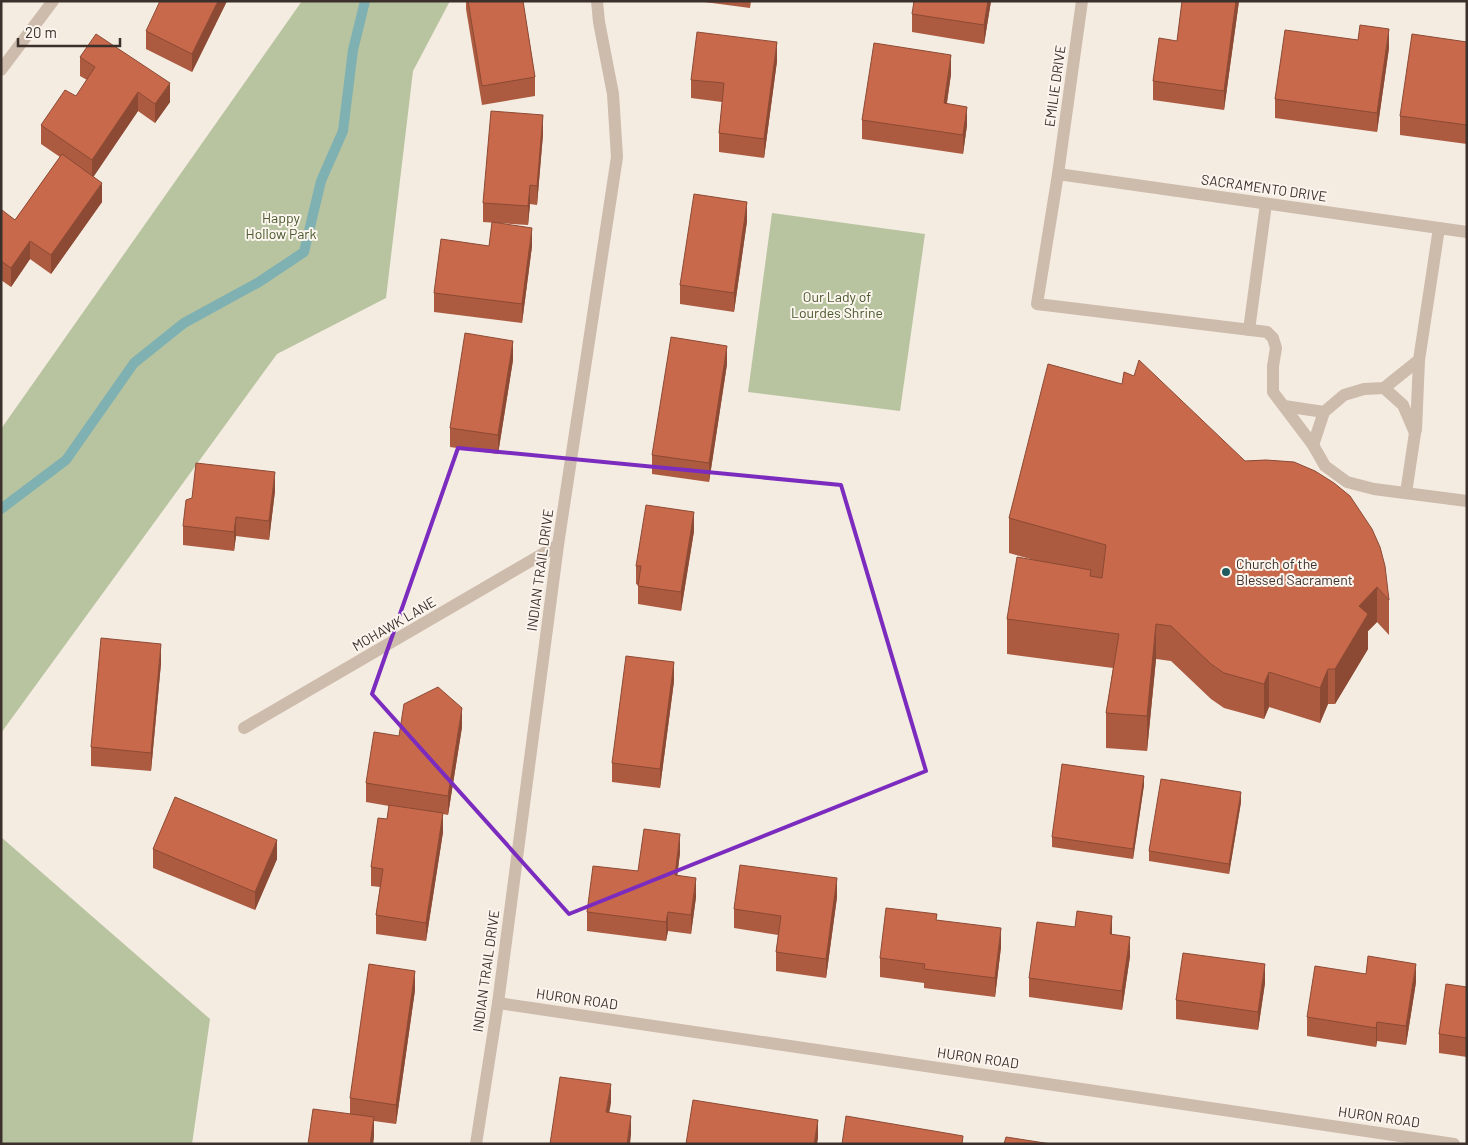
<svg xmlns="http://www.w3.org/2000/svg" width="1468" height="1145" viewBox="0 0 1468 1145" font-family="Barlow,sans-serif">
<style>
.green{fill:#b8c4a0}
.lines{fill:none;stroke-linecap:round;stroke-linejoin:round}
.stream{stroke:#7fb0b2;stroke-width:10}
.minor{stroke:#cdbbac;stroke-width:12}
.wall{fill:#ac5a40}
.shaded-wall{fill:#8c4a34}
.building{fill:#c8694b;stroke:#8c4a34}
.marked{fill:none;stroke:#7b2cbf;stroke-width:4;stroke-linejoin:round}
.poi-dot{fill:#1f5a5e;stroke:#fbf5ee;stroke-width:2}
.labels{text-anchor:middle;stroke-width:4;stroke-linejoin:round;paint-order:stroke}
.street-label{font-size:14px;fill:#3b302b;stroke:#fbf5ee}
.park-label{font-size:14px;fill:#4a5a2e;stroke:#fbf5ee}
.poi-label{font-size:14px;fill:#3b302b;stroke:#fbf5ee;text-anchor:start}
</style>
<rect width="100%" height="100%" fill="#f4ebe1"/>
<g class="green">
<path d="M302 1H450L413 71 386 298 277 354 1 733V429Z"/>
<path d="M772 213 925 234 900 411 748 392Z"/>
<path d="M1 837 210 1019 192 1144H1Z"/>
</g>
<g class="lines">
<path class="stream" d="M1 509 66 460 134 363 184 323 259 282 304 252 321 181 343 131 353 50 365 1"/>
<g class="minor">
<path d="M1082 1 1058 174 1037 304 1267 332 1273 338 1276 348 1273 366V392L1313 445 1325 466 1347 482 1374 489 1467 501"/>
<path d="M1 70 53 1"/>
<path d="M1058 174 1467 232"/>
<path d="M1249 330 1266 204"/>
<path d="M1384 388 1403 405 1415 433 1406 493"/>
<path d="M1284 406 1324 412"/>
<path d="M1416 430 1419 360"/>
<path d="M1313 445 1324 412 1344 395 1364 389 1384 388 1419 360 1439 228"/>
<path d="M244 728 558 545"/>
<path d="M498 1003 1454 1144"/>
<path d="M476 1144 498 1003 558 545 617 157 613 94 599 22 597 1"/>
</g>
</g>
<g class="wall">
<path d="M227 1 192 72 146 49V31Z"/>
<path d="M466 1H523L535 77V96L482 105 466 9Z"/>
<path d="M697 1H751L750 8Z"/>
<path d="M991 1 984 44 912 32V14Z"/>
<path d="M1180 1H1239L1224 110 1153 100V81L1177 41 1182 2Z"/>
<path d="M1467 42V144L1400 135V116Z"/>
<path d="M1389 48 1377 132 1275 118V99Z"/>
<path d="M80 57 170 102 155 123 138 111 93 177 102 202 51 274 30 259 11 287 1 280V211L15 220 60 157 41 144V125L76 96 87 80 80 76Z"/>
<path d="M777 61 764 158 719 152V133L722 102 691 98V80Z"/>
<path d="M951 74 947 103 967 125 963 154 862 139V120Z"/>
<path d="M543 134 537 205 530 204 528 225 483 222V203Z"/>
<path d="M747 221 734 312 680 304V285Z"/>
<path d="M532 246 522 323 434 312V293Z"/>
<path d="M513 360 498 454 450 447V428Z"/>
<path d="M727 364 709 482 652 474V455Z"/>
<path d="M1266 460 1389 600V635L1377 622 1368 631V649L1335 704H1328L1320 723 1269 707 1264 719 1224 708 1211 699 1171 661 1156 659 1147 751 1106 748V713L1113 668 1007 654V619L1034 560 1009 553V518L1245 461Z"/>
<path d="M275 491 269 540 236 536 234 551 183 545V526Z"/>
<path d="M694 531 681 611 638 604V585L636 584V566Z"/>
<path d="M161 663 151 771 91 766V747Z"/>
<path d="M674 681 660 788 612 782V763Z"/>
<path d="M462 727 448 815 443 814V832L426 941 376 934V915L380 887 371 886V867L387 819 389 806 366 802V783L399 736Z"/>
<path d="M1144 785 1133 859 1052 847V837Z"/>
<path d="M1241 802 1229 874 1149 861V851Z"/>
<path d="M153 849 277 859 255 910 153 868Z"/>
<path d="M680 853 677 876 696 897 691 934 668 931 666 941 587 931V912L638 871Z"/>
<path d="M837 897 826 978 776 971V952L778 935 734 928V909Z"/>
<path d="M937 920 1001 947 995 997 924 988V983L880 977V958Z"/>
<path d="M1112 935 1130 956 1122 1010 1029 997V978Z"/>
<path d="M1416 982 1406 1045 1377 1041 1376 1047 1307 1036V1017Z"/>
<path d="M1265 983 1258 1030 1176 1019V1000Z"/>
<path d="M1467 987V1057L1439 1053V1034Z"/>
<path d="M415 990 396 1124 374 1121V1136L373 1144H308L350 1114V1098Z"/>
</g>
<g class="shaded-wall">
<path d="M218 1H227L192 72V54Z"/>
<path d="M988 1H991L984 44V25Z"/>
<path d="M1236 1H1239L1224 110V91Z"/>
<path d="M1389 29V48L1377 132V113Z"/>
<path d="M777 42V61L764 158V139Z"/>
<path d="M951 55V74L944 122V103Z"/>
<path d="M170 83V102L155 123V104Z"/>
<path d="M138 92V111L92 179V160Z"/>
<path d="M967 107V125L963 154V135Z"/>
<path d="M543 115V134L537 205V186Z"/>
<path d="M102 183V202L51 274V255Z"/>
<path d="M530 185V204L528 225V206Z"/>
<path d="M747 202V221L734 312V293Z"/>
<path d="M532 228V246L522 323V304Z"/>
<path d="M30 241V259L11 287V268Z"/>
<path d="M513 341V360L498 454V435Z"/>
<path d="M727 346V364L709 482V463Z"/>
<path d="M275 472V491L269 540V521Z"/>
<path d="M694 512V531L681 611V592Z"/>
<path d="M236 517V536L234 551V532Z"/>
<path d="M1377 587V622L1368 631V649L1335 704V669L1359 606Z"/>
<path d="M1156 624V659L1147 751V716Z"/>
<path d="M161 644V663L151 771V753Z"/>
<path d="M674 662V681L660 788V769Z"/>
<path d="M1328 669V704L1320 723V688Z"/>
<path d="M1269 672V707L1264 719V684Z"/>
<path d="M462 708V727L448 815V796Z"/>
<path d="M1144 776V785L1133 859V849Z"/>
<path d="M1241 792V802L1229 874V864Z"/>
<path d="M443 813V832L426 941V923Z"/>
<path d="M680 834V853L675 894V875Z"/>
<path d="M277 840V859L255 910V892Z"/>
<path d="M696 878V897L691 934V915Z"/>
<path d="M837 878V897L826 978V959Z"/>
<path d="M668 912V931L666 941V922Z"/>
<path d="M1112 916V935L1110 934Z"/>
<path d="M1001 928V947L995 997V978Z"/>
<path d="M1130 937V956L1122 1010V991Z"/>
<path d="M1265 964V983L1258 1030V1012Z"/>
<path d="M1416 964V982L1406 1045V1026Z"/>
<path d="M415 971V990L396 1124V1105Z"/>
<path d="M1377 1022V1041L1376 1047V1028Z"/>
<path d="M611 1084V1103L606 1131V1112Z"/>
<path d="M631 1116V1135L630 1144H627Z"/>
<path d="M374 1117V1136L373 1144H370Z"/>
<path d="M818 1120V1139L817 1144H814Z"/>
</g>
<g class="building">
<path d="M160 1H218L192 54 146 31Z"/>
<path d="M468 1H523L535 77 482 86Z"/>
<path d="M914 1H988L984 25 912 14Z"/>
<path d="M1182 1H1236L1224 91 1153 81 1159 38 1177 41Z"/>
<path d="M1360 25 1389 29 1377 113 1275 99 1285 30 1358 40Z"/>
<path d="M697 32 777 42 764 139 719 133 724 83 691 80Z"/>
<path d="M96 34 170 83 155 104 138 92 92 160 41 125 65 90 76 96 95 67 80 57Z"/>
<path d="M1412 34 1467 42V125L1400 116Z"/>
<path d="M874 43 951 55 944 103 967 107 963 135 862 120Z"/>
<path d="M491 111 543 115 537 186 530 185 528 206 483 203Z"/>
<path d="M62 154 102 183 51 255 30 241 11 268 1 261V211L2 210 15 220Z"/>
<path d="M694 194 747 202 734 293 680 285Z"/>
<path d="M492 222 532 228 522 304 434 293 441 239 489 246Z"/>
<path d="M465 333 513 341 498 435 450 428Z"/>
<path d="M671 337 727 346 709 463 652 455Z"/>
<path d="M1139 360 1245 461 1266 460 1294 462 1315 471 1334 483 1350 496 1372 529 1380 547 1385 566 1389 600 1377 587 1359 606 1368 614 1335 669H1328L1320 688 1269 672 1264 684 1224 673 1211 664 1171 626 1156 624 1147 716 1106 713 1119 634 1007 619 1017 557 1091 570 1090 576 1102 578 1106 545 1009 518 1048 364 1122 384 1124 372 1134 376Z"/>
<path d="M196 463 275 472 269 521 236 517 234 532 183 526 186 500 192 498Z"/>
<path d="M646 505 694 512 681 592 638 586 641 566H636Z"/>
<path d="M101 638 161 644 151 753 91 747Z"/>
<path d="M626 656 674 662 660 769 612 763Z"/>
<path d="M438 687 462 708 448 796 366 783 374 732 399 736 404 704Z"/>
<path d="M1062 764 1144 776 1133 849 1052 837Z"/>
<path d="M1161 779 1241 792 1229 864 1149 851Z"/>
<path d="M175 797 277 840 255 892 153 849Z"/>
<path d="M389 805 443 813 426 923 376 915 383 869 371 867 378 818 387 819Z"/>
<path d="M644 829 680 834 675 875 696 878 691 915 668 912 666 922 587 912 593 866 638 871Z"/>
<path d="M740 865 837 878 826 959 776 952 781 916 734 909Z"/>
<path d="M886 908 937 914 936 920 1001 928 995 978 924 969 925 964 880 958Z"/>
<path d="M1077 911 1112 916 1110 934 1130 937 1122 991 1029 978 1037 922 1075 927Z"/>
<path d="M1183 953 1265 964 1258 1012 1176 1000Z"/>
<path d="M1368 956 1416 964 1406 1026 1377 1022 1376 1028 1307 1017 1315 966 1366 974Z"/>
<path d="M369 964 415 971 396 1105 350 1098Z"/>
<path d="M1446 984 1467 987V1038L1439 1034Z"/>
<path d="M560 1077 611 1084 606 1112 631 1116 627 1144H550Z"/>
<path d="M693 1100 818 1120 814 1144H686Z"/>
<path d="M313 1109 374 1117 370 1144H308Z"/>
<path d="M846 1116 963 1136 962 1144H842Z"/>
<path d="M1006 1137 1051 1144H1004Z"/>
</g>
<path class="marked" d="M458 448 841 485 926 771 569 914 372 694Z"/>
<circle class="poi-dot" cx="1226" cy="572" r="5"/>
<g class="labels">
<g class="street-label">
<text transform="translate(1055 86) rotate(-82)" y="5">EMILIE DRIVE</text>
<text transform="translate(1264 188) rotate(8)" y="5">SACRAMENTO DRIVE</text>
<text transform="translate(540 570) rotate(-82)" y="5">INDIAN TRAIL DRIVE</text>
<text transform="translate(394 624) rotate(-30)" y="5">MOHAWK LANE</text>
<text transform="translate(486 971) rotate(-82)" y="5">INDIAN TRAIL DRIVE</text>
<text transform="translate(577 999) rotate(8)" y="5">HURON ROAD</text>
<text transform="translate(978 1058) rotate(8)" y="5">HURON ROAD</text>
<text transform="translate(1379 1117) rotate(8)" y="5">HURON ROAD</text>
</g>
<g class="park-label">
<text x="281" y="223">Happy<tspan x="281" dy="16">Hollow Park</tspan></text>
<text x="837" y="302">Our Lady of<tspan x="837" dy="16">Lourdes Shrine</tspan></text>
</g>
<g class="poi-label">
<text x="1236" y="569">Church of the<tspan x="1236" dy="16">Blessed Sacrament</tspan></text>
</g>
</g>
<rect width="1468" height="1145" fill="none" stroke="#3b302b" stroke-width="5"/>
<path d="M18 38v8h102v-8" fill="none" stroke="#3b302b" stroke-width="2.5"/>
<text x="25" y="38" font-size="15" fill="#3b302b" stroke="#fbf5ee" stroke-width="4" paint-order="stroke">20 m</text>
</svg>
